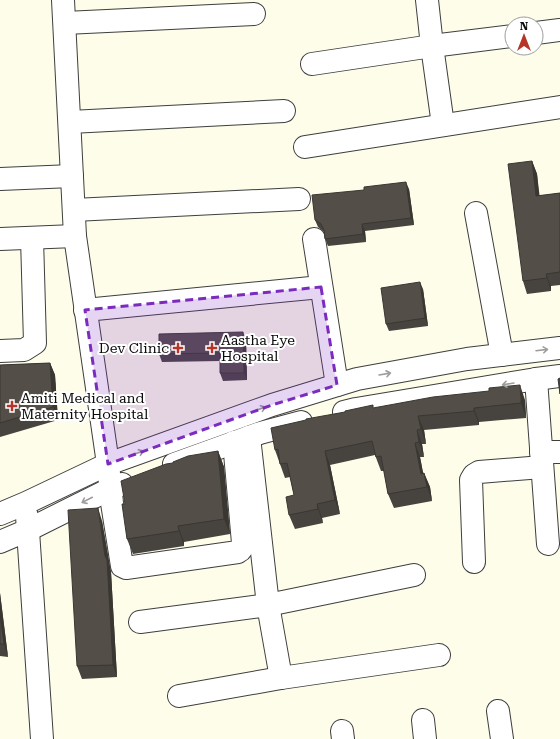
<svg xmlns="http://www.w3.org/2000/svg" width="560" height="739" viewBox="0 0 560 739" font-family="'Roboto Serif',serif">
<style>
.lines{fill:none;stroke-linecap:round;stroke-linejoin:round}
.minor-casing{stroke:#3e3e3e;stroke-width:24}
.minor{stroke:#fff;stroke-width:22}
.wall{fill:#47433e}
.shaded-wall{fill:#3a3732}
.building{fill:#534e48;stroke:#3a3732}
.oneway{stroke:#9d9d9d}
.marked{fill:#7b2cbf;fill-opacity:0.2;stroke:#7b2cbf;stroke-width:3;stroke-dasharray:8 5;stroke-linejoin:round}
.poi-dot{fill:#b63428;stroke:#fff;stroke-width:1.5}
.labels{text-anchor:middle;stroke-width:4;stroke-linejoin:round;paint-order:stroke}
.poi-label{font-size:14px;fill:#0b0b0b;stroke:#fff;text-anchor:start}
</style>
<rect width="100%" height="100%" fill="#fefde9"/>
<g class="lines">
<defs>
<g id="minor">
<path d="M63 0 75 236 108 464 112 503 122 566 126 568 238 552C242 550 243 548 243 543L234 442"/>
<path d="M427 0 432 46 443 125"/>
<path d="M65 23 254 14"/>
<path d="M536 33 560 30"/>
<path d="M312 64 432 46 512 36"/>
<path d="M70 122 284 111"/>
<path d="M305 147 560 107"/>
<path d="M0 179 72 176"/>
<path d="M74 210 299 199"/>
<path d="M476 213 502 355"/>
<path d="M0 239 75 236"/>
<path d="M314 239 337 385"/>
<path d="M85 310 321 287"/>
<path d="M0 351 24 350 35 343 32 238"/>
<path d="M536 379 548 544"/>
<path d="M344 412 356 409 536 379 560 376"/>
<path d="M249 437 268 605 414 575"/>
<path d="M541 452H560"/>
<path d="M174 464 260 433 301 422"/>
<path d="M0 514 26 503 108 464 272 405 357 379 467 359 560 348"/>
<path d="M27 516 42 739"/>
<path d="M0 542 28 530 110 489 122 484"/>
<path d="M474 562 471 480 474 475 479 472 542 467"/>
<path d="M140 622 268 605 281 678"/>
<path d="M179 696 281 678 439 655"/>
<path d="M498 711 502 739"/>
<path d="M423 720 425 739"/>
<path d="M342 731 343 739"/>
</g>
</defs>
<use href="#minor" class="minor-casing"/>
<use href="#minor" class="minor"/>
</g>
<g class="wall">
<path d="M532 161 537 174 539 196 560 193V285L551 286V291L527 294 523 281Z"/>
<path d="M409 189 414 225 365 231 366 242 328 246 325 239 324 232 318 227 315 220Z"/>
<path d="M423 289 428 326 389 331 386 324Z"/>
<path d="M246 340 247 380 223 381 220 373V361L162 362 159 354Z"/>
<path d="M50 363 55 375 58 420 0 437V365Z"/>
<path d="M525 400 526 418 479 422V425L424 430 426 444H422L424 457H420L423 473H424L430 487 432 501 394 508 388 494 384 471H381L375 455 330 465 340 514 322 518 323 523 295 529 289 515 294 495 290 477 285 478 275 450 374 408Z"/>
<path d="M218 451 224 467 230 534 184 542V546L133 554 127 539 125 504Z"/>
<path d="M102 521 110 567 111 572 117 677 82 679 77 666Z"/>
<path d="M0 593 8 657 0 656Z"/>
</g>
<g class="shaded-wall">
<path d="M532 161 537 174 541 208 536 196Z"/>
<path d="M406 182 409 189 414 225 411 218Z"/>
<path d="M362 224 365 231 366 242 363 234Z"/>
<path d="M546 274 551 286V291L547 278Z"/>
<path d="M420 282 423 289 428 326 425 318Z"/>
<path d="M243 332 246 340 247 380 244 373Z"/>
<path d="M50 363 55 375 58 420 53 407Z"/>
<path d="M520 385 525 400 526 418 521 403Z"/>
<path d="M474 408 479 422V425L474 411Z"/>
<path d="M418 416 424 430 426 444 421 429Z"/>
<path d="M417 430 422 444 424 457 419 442Z"/>
<path d="M415 443 420 457 426 488 421 474Z"/>
<path d="M218 451 224 467 230 534 224 519Z"/>
<path d="M325 451 330 465 340 514 335 500Z"/>
<path d="M424 473 430 487 432 501 427 487Z"/>
<path d="M317 504 322 518 323 523 318 509Z"/>
<path d="M98 508 102 521 110 567 111 572 117 677 113 665 105 556Z"/>
<path d="M178 526 184 542V546L179 531Z"/>
<path d="M0 593 8 657 4 644 0 615Z"/>
</g>
<g class="building">
<path d="M532 161 536 196 560 193V272L546 274 547 278 523 281 508 164Z"/>
<path d="M406 182 411 218 362 224 363 234 325 239 324 230 321 224 315 220 312 195 364 190V187Z"/>
<path d="M420 282 425 318 386 324 381 288Z"/>
<path d="M243 332 244 373H220V353L159 354V334Z"/>
<path d="M50 363 53 407 0 423V365Z"/>
<path d="M560 378V394L558 379Z"/>
<path d="M520 385 521 403 474 408V411L418 416 421 429 417 430 419 442 415 443 421 474 424 473 427 487 388 494 381 456 376 457 372 441 325 451 335 500 317 504 318 509 289 515 286 497 294 495 287 463 280 464 278 449 275 450 271 428 306 420V419L345 412V411L373 405V408L433 397 489 391V388Z"/>
<path d="M218 451 224 519 178 526 179 531 127 539 122 504H125L121 481 166 464 173 463V462L188 456Z"/>
<path d="M98 508 105 556 107 560 113 665 77 666 68 510Z"/>
<path d="M0 615 4 644H0Z"/>
</g>
<defs><path id="oneway-shaft" d="M-6 0H5M1.5-3L5.5 0L1.5 3" fill="none" stroke-width="1.6" stroke-linecap="round" stroke-linejoin="round"/></defs>
<g class="oneway">
<use href="#oneway-shaft" transform="translate(542 350) rotate(-7)"/>
<use href="#oneway-shaft" transform="translate(385 374) rotate(-10)"/>
<use href="#oneway-shaft" transform="translate(508 384) rotate(171)"/>
<use href="#oneway-shaft" transform="translate(260 409) rotate(-20)"/>
<use href="#oneway-shaft" transform="translate(138 453) rotate(-20)"/>
<use href="#oneway-shaft" transform="translate(87 500) rotate(153)"/>
</g>
<path class="marked" d="M321 287 337 385 272 405 108 464 85 310Z"/>
<g class="poi-dot">
<path d="M176 342h4v4h4v4h-4v4h-4v-4h-4v-4h4z"/>
<path d="M210 342h4v4h4v4h-4v4h-4v-4h-4v-4h4z"/>
<path d="M10 400h4v4h4v4h-4v4h-4v-4h-4v-4h4z"/>
</g>
<g class="labels">
<g class="poi-label">
<text x="221" y="345">Aastha Eye<tspan x="221" dy="16">Hospital</tspan></text>
<text x="169" y="353" text-anchor="end">Dev Clinic</text>
<text x="21" y="403">Amiti Medical and<tspan x="21" dy="16">Maternity Hospital</tspan></text>
</g>
</g>
<g transform="translate(524 36)"><circle r="19" fill="#ffffff" stroke="#9d9d9d"/>
<path d="M0-3L7 15L0 10L-7 15Z" fill="#b63428"/>
<text y="-6" font-size="11" font-weight="bold" text-anchor="middle" fill="#0b0b0b">N</text>
</g>
</svg>
